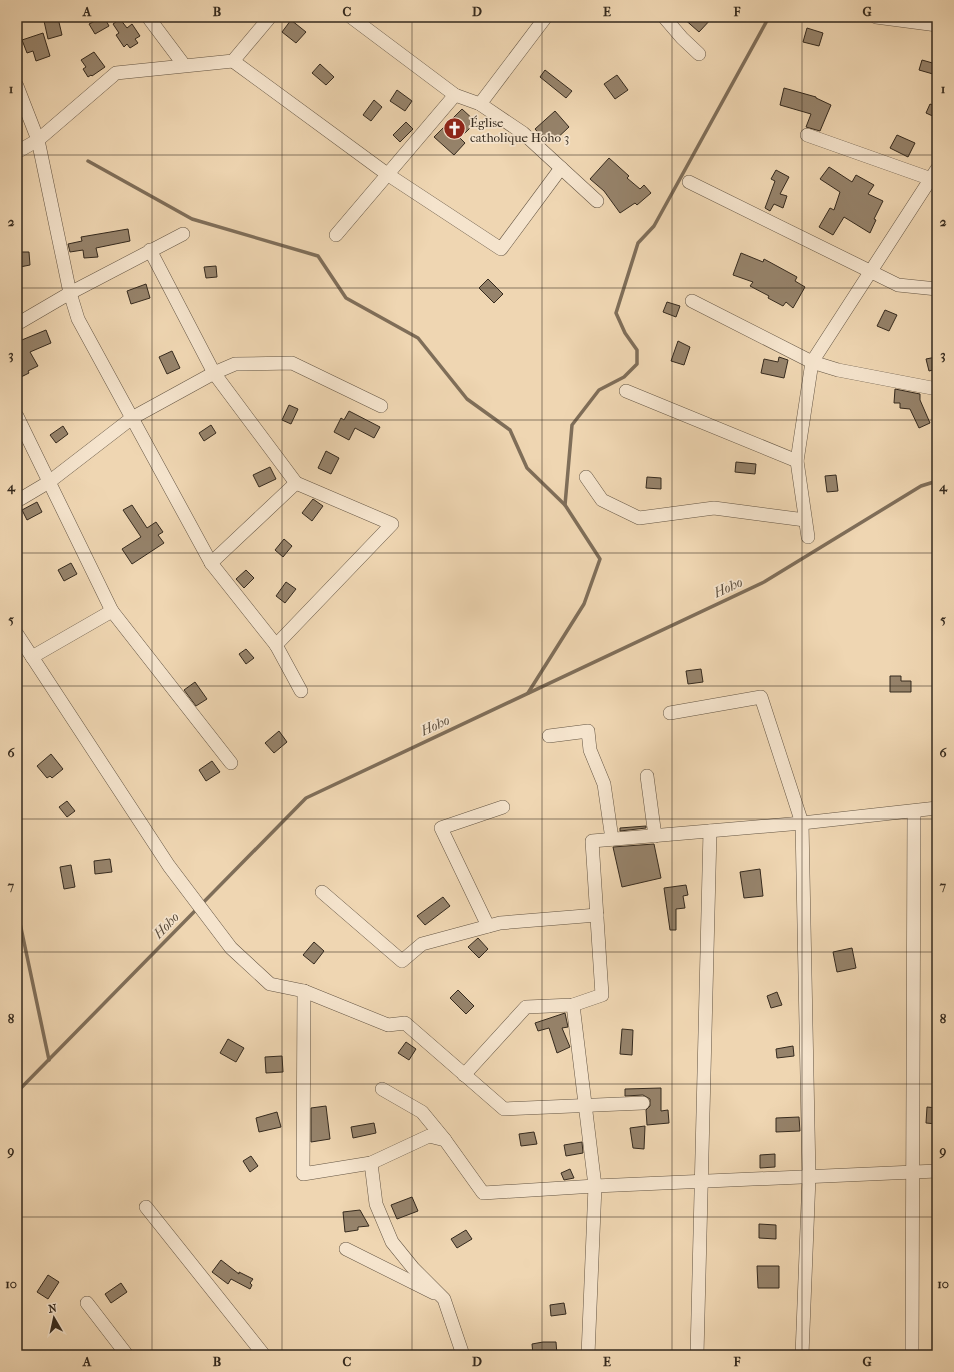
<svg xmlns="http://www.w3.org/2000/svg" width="954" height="1372" viewBox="0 0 954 1372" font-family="'IM FELL French Canon',serif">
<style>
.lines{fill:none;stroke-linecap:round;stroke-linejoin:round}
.stream{stroke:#7f6e59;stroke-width:3.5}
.building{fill:#96836b;stroke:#352a1e}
.minor-casing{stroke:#645543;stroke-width:14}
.minor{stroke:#f5e4cd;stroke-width:13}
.grid{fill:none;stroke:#352a1e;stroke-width:1;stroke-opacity:0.55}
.labels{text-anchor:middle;stroke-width:3.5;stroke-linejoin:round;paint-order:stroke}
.poi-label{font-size:13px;fill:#352a1e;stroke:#f5e4cd;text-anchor:start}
.water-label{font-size:14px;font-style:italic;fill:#5a4c3b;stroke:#f5e4cd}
.neatline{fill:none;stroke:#352a1e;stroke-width:1.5}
.grid-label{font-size:13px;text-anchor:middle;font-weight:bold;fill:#352a1e}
</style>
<rect width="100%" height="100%" fill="#efd6b2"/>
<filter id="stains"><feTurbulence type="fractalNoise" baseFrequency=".005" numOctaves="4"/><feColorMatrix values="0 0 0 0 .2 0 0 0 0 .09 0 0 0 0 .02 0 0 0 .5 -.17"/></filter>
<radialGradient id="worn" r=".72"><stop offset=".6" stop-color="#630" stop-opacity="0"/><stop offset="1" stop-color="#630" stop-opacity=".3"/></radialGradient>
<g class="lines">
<g class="stream">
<path d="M88 161 192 219 318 256 346 298 418 338 467 399 510 430 527 468 565 505 600 559 584 604 528 693"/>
<path d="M565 505 572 425 599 390 624 377 637 364V350L625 333 616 313 638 243 654 226 769 17"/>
<path d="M17 909 49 1060"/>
<path d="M17 1092 306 798 764 582 921 486 937 481"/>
</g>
</g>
<g class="building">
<path d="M93 17H104L109 26 95 34 89 24 95 21Z"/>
<path d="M682 17H713L699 32Z"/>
<path d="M58 18 62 35 48 39 44 21Z"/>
<path d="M120 19 127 28 132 24 140 36 135 39 138 43 130 48 127 44 124 47 116 35 119 33 113 24Z"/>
<path d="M291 20 306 32 296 43 282 32Z"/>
<path d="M807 28 823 33 819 46 803 42Z"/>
<path d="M43 33 50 56 36 61 33 51 27 53 22 40Z"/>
<path d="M94 52 105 67 92 76 91 75 88 77 83 69 86 67 81 60Z"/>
<path d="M922 60 936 64 933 74 919 70Z"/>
<path d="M320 64 334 77 326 85 312 73Z"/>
<path d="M545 70 572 91 566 98 540 77Z"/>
<path d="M617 75 628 90 615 99 604 84Z"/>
<path d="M784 88 816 97V98L831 105 820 131 806 127 811 114 780 105Z"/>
<path d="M397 90 412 101 405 111 390 101Z"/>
<path d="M374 100 382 107 371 121 363 115Z"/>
<path d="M930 104 937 107V118L926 113Z"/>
<path d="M462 109 476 122 460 138 465 143 454 155 434 137Z"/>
<path d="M555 111 569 127 552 143 545 135 542 137 535 129Z"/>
<path d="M406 122 413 129 400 142 393 135Z"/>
<path d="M897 135 915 143 908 157 890 148Z"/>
<path d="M609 158 629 176 627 178 640 189 644 185 651 193 637 205 635 203 620 213 604 191 590 179Z"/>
<path d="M829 167 852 182 856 175 874 185 868 194 883 201 874 219 876 220 870 233 844 217 833 235 819 227 830 208 834 210 840 192 820 179Z"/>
<path d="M776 170 789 177 780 194 787 196 783 208 774 204 770 211 765 208 775 181 771 179Z"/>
<path d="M128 229 130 241 96 248 98 257 84 258 83 250 70 252 68 244 82 241 81 237Z"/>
<path d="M19 252H29L30 265 20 267Z"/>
<path d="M741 253 763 262 764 259 797 277 795 281 805 287 793 308 786 302 783 306 768 298 769 296 750 286 753 282 733 275Z"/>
<path d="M216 266 217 277 206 278 204 267Z"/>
<path d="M488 279 503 294 494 303 479 288Z"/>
<path d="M146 284 150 298 131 304 127 291Z"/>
<path d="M667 302 680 306 676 317 663 312Z"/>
<path d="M885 310 897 315 889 331 877 326Z"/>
<path d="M46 330 51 343 30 352 38 366 28 371 29 373 17 379V342Z"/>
<path d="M678 341 690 347 684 365 671 361Z"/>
<path d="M172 351 180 368 167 374 159 357Z"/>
<path d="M779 357 788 360 784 378 761 373 764 359 778 362Z"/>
<path d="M936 357 937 369 929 371 926 359Z"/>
<path d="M895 389 920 394V400L930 423 919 428 910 409 900 408V403H894Z"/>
<path d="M289 405 298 409 291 424 282 420Z"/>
<path d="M349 411 380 427 374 438 355 428 349 440 334 432 341 418 344 420Z"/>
<path d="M211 425 216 433 204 441 199 433Z"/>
<path d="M63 426 68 434 56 443 50 435Z"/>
<path d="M326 451 339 458 331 474 318 468Z"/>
<path d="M736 462 756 464 755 474 735 472Z"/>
<path d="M270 467 276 479 259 487 253 475Z"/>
<path d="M836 475 838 491 827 492 825 476Z"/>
<path d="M647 477 661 478V489L646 488Z"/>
<path d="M313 499 323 506 312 521 302 513Z"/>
<path d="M37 502 42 512 27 520 22 510Z"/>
<path d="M132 505 147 528 156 522 163 532 158 535 164 543 132 564 122 549 141 537 123 510Z"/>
<path d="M284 539 292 546 283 557 275 550Z"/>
<path d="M71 563 77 574 64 581 58 570Z"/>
<path d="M246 570 254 578 244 588 236 579Z"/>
<path d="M286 582 296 589 285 603 276 596Z"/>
<path d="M246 649 254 658 246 664 239 654Z"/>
<path d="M701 669 703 682 688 684 686 671Z"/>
<path d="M890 676H901V681H911V692H890Z"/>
<path d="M195 682 207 699 196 706 184 690Z"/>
<path d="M279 731 287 742 274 753 265 743Z"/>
<path d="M51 754 63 769 52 778 50 776 47 778 37 766Z"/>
<path d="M212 761 220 772 206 781 199 770Z"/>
<path d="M67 801 75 811 67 817 59 807Z"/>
<path d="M646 826V828L620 831V828Z"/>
<path d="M654 844 661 878 622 887 613 847Z"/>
<path d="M110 859 112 872 95 874 94 861Z"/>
<path d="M71 865 75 887 64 889 60 867Z"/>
<path d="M760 869 763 896 744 898 740 872Z"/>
<path d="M686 885 688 895 683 896 685 908 676 909V930H670L664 888Z"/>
<path d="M443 897 450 906 425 925 417 916Z"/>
<path d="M478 938 488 949 479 958 468 947Z"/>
<path d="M314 942 324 951 314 964 303 955Z"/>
<path d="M852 948 856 968 837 972 833 952Z"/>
<path d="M458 990 474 1006 466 1014 450 998Z"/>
<path d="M777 992 782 1005 771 1008 767 996Z"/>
<path d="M565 1013 568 1027 562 1028 570 1047 557 1053 549 1028 538 1031 535 1023Z"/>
<path d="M622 1029 633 1030 632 1055 620 1054Z"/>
<path d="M228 1039 244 1048 236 1062 220 1053Z"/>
<path d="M406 1042 416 1049 409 1060 398 1053Z"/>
<path d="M793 1046 794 1056 777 1058 776 1049Z"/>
<path d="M282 1056 283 1072 266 1073 265 1057Z"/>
<path d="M661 1088V1111L668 1110 669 1123 647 1125 646 1110 650 1106V1099L643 1095 625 1096V1089Z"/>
<path d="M326 1106 330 1139 311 1142V1108Z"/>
<path d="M927 1107 937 1108V1124L926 1123Z"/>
<path d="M277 1112 281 1127 259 1132 256 1118Z"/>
<path d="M799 1117 800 1131 776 1132V1118Z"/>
<path d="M374 1123 376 1133 353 1138 351 1127Z"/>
<path d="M645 1126 644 1149 633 1148 630 1128Z"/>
<path d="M534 1132 537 1144 521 1146 519 1134Z"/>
<path d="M582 1142 583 1153 566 1156 564 1145Z"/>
<path d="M775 1154V1167L760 1168V1155Z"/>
<path d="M251 1156 258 1166 250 1172 243 1161Z"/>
<path d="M570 1169 574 1178 564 1180 561 1173Z"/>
<path d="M412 1197 418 1211 397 1219 391 1205Z"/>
<path d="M360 1210 369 1226 358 1227V1230L345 1232 343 1212Z"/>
<path d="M759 1224 776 1225V1239L759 1238Z"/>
<path d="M466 1230 472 1239 457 1248 451 1239Z"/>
<path d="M221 1260 239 1274V1272L253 1279 250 1283 252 1285 250 1289 231 1279 228 1284 212 1272Z"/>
<path d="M757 1266H779V1288H758Z"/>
<path d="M48 1275 59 1282 48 1299 37 1292Z"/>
<path d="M121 1283 127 1292 111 1303 105 1294Z"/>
<path d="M564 1303 566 1314 551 1316 550 1305Z"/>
<path d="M543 1342H556L557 1355H533L532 1344Z"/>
</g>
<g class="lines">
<defs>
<g id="minor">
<path d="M148 17 184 65"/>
<path d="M351 17 455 95 480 104 523 133 597 201"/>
<path d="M664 17 682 38 699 54"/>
<path d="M876 17 937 25"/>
<path d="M233 61 387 174 501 249 561 168"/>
<path d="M17 86 38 140 70 293 78 319 211 563 276 645 301 691"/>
<path d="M480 104 545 18"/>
<path d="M807 135 937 181"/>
<path d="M17 152 38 140 116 73 233 61 270 17"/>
<path d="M689 182 898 285 937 289"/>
<path d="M336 235 455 95"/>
<path d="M150 250 214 373 296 483 392 524 276 645"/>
<path d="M692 301 812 362 838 370 937 389"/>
<path d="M17 324 70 293 183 234"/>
<path d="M626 391 797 461"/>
<path d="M17 416 112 611 231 763"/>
<path d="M586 477 602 500 639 518 714 508 805 520"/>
<path d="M17 501 49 482 132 418 214 373 235 364 292 363 381 406"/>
<path d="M808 537 797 461 812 362 937 169"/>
<path d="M211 563 296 483"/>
<path d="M17 634 169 866 231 948 270 984 304 991 303 1174 371 1163 429 1136 445 1140 483 1193 595 1186 937 1171"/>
<path d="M32 657 112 611"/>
<path d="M670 713 761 697 802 823 809 1177 802 1355"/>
<path d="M549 736 588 731 590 750 604 784 612 839"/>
<path d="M647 776 655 836"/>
<path d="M322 892 402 961 422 944 500 923 597 915"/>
<path d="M488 926 441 828 503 807"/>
<path d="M304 991 388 1025 405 1023 504 1109 643 1103"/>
<path d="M573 1005 595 1186 588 1355"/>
<path d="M464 1075 526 1007 573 1005 602 995 592 841 802 823 937 808"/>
<path d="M382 1089 422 1112 445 1140"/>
<path d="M371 1163 376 1204 392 1242 413 1268 444 1299 463 1355"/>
<path d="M146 1207 264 1355"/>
<path d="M346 1249 434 1293"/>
<path d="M87 1303 127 1355"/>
<path d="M697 1355 710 831"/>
<path d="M912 1355 914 811"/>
</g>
</defs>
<use href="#minor" class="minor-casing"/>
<use href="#minor" class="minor"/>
</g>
<path class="grid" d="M152 17V1355M282 17V1355M412 17V1355M542 17V1355M672 17V1355M802 17V1355M17 155H937M17 288H937M17 420H937M17 553H937M17 686H937M17 819H937M17 952H937M17 1084H937M17 1217H937"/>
<defs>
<symbol id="church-disc" viewBox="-11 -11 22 22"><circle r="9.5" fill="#8f2418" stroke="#f5e4cd"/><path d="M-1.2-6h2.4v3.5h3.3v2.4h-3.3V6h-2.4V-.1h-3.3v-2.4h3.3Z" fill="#fff"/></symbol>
</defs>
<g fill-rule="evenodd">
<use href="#church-disc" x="442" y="116" width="25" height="25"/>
</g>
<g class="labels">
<g class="poi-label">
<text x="470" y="127">Église<tspan x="470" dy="15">catholique Hoho 3</tspan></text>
</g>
<g class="water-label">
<text transform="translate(728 587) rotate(-25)" y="5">Hoho</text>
<text transform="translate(435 725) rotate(-25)" y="5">Hoho</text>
<text transform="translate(166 925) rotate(-46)" y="5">Hoho</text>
</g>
</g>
<rect width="954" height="1372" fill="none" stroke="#efd6b2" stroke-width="44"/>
<g transform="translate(54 1318) rotate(351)" stroke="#f5e4cd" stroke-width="3" paint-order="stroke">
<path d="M0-3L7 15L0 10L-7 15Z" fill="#352a1e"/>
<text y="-6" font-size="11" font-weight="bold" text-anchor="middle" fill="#352a1e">N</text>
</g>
<rect x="22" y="22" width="910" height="1328" class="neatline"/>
<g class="grid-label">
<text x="87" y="16">A</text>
<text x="217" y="16">B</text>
<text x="347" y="16">C</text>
<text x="477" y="16">D</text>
<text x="607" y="16">E</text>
<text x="737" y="16">F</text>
<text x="867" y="16">G</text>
<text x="11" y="93">1</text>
<text x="943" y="93">1</text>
<text x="11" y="226">2</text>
<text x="943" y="226">2</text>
<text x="11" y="359">3</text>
<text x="943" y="359">3</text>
<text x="11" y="491">4</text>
<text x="943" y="491">4</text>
<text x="11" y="624">5</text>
<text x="943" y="624">5</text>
<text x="11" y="757">6</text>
<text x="943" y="757">6</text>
<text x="11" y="890">7</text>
<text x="943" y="890">7</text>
<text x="11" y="1023">8</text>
<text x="943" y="1023">8</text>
<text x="11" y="1155">9</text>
<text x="943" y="1155">9</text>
<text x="11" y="1288">10</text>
<text x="943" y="1288">10</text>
<text x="87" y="1366">A</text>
<text x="217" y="1366">B</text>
<text x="347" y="1366">C</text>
<text x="477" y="1366">D</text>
<text x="607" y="1366">E</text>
<text x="737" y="1366">F</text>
<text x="867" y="1366">G</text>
</g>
<rect width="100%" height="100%" filter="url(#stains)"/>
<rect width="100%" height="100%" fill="url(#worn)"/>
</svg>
